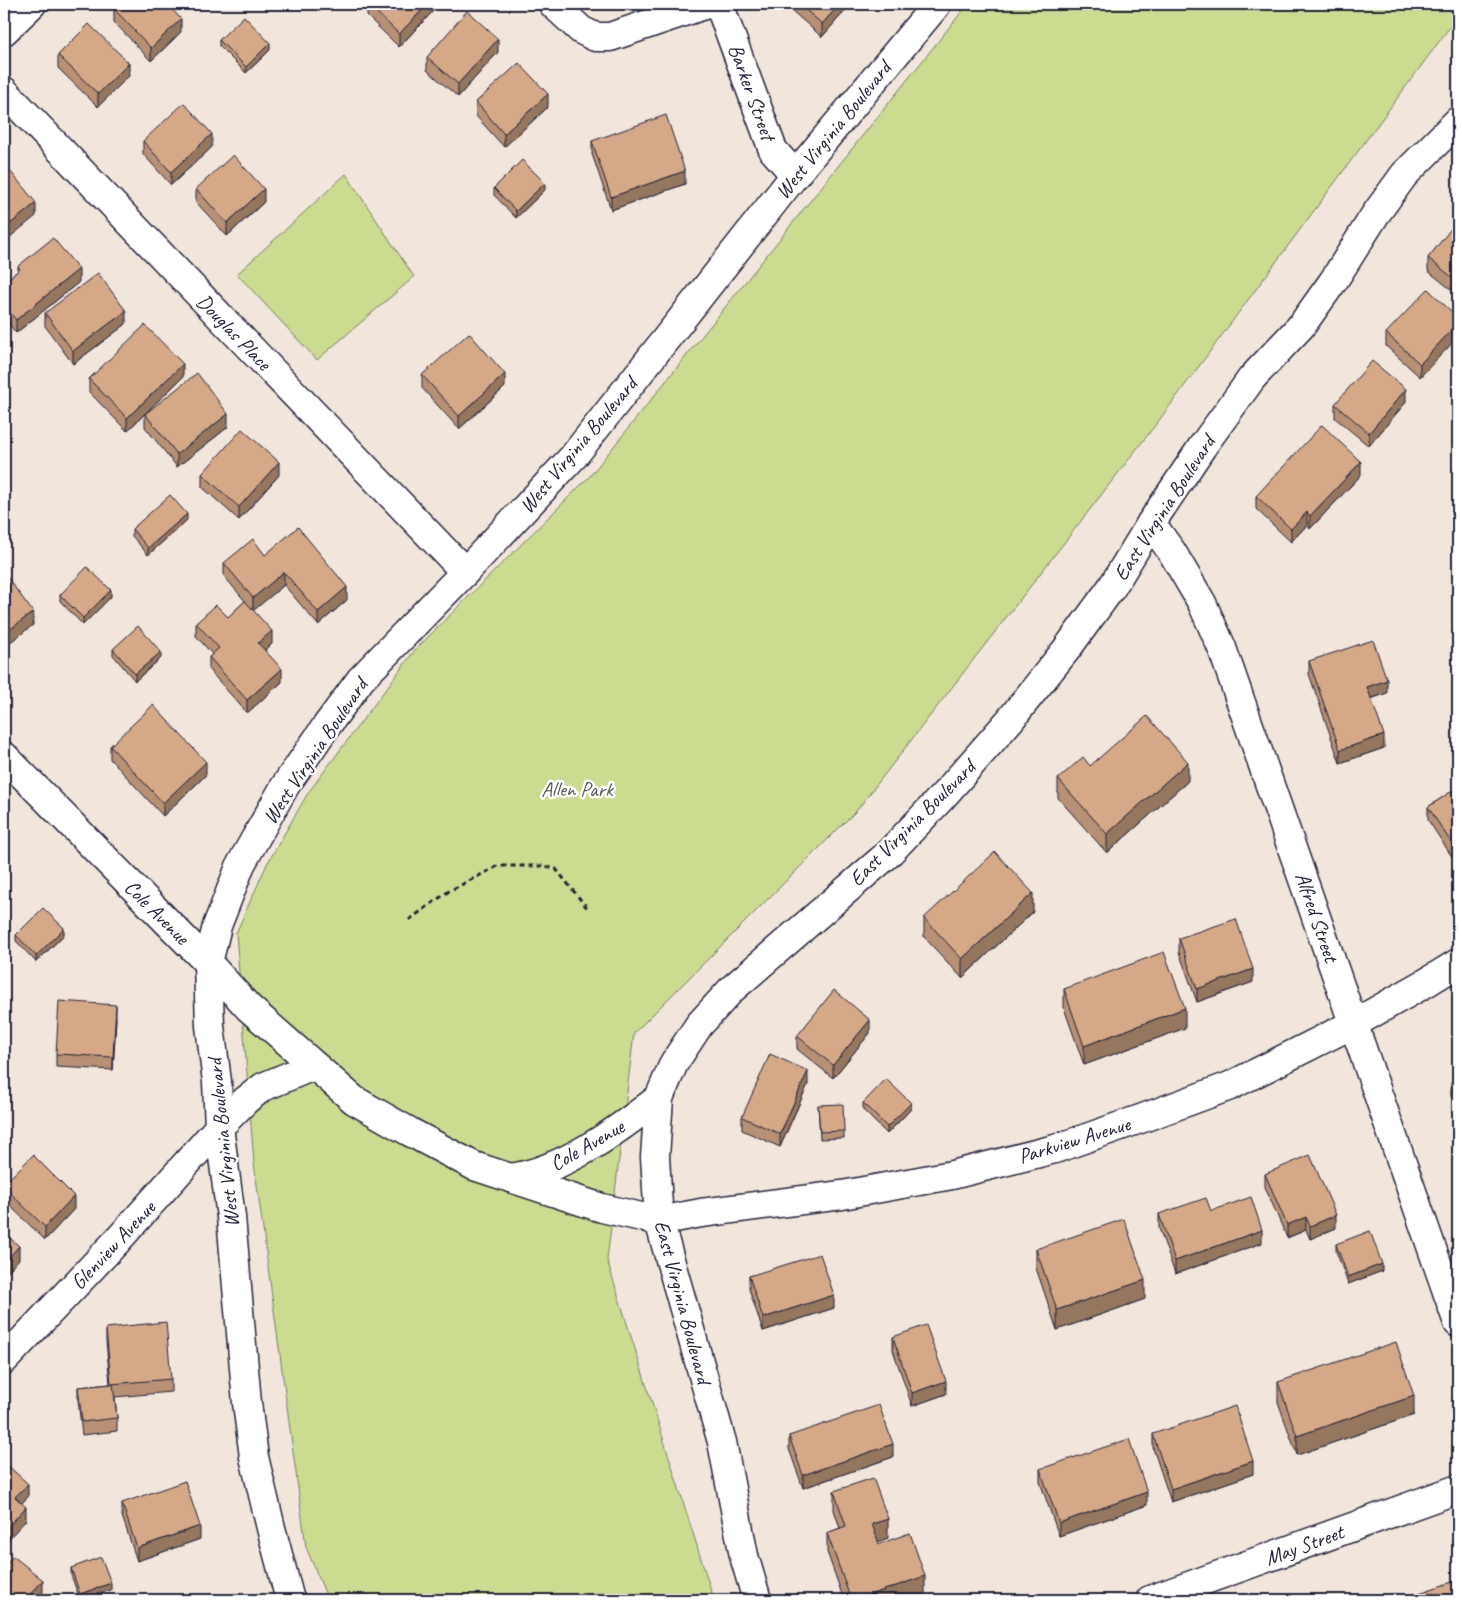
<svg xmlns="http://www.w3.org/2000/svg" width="1462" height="1604" viewBox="0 0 1462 1604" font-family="Caveat,sans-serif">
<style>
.green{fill:#cbdc90;stroke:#767f66}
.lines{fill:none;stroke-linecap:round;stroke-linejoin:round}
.street-casing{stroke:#22223b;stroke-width:31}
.path{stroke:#22223b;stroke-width:3;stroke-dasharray:5 4;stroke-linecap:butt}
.street{stroke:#fff;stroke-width:28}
.wall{fill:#b79074;stroke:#22223b}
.shaded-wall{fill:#95765e;stroke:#22223b}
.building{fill:#d5a887;stroke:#22223b}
.labels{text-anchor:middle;stroke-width:5;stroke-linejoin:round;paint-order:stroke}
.street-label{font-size:21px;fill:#22223b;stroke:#fff}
.park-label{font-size:21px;fill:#555a54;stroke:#fff}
</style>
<rect width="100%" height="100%" fill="#f2e5db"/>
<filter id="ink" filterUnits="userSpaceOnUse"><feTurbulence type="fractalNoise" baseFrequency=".02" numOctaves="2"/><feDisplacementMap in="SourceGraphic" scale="10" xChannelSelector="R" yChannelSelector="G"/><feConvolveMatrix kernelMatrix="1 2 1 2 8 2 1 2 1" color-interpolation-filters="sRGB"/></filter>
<g filter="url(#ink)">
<g class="green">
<path d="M968 4H1458V16L1160 419 857 810 634 1033 607 1260 714 1600H328L306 1547 254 1163 236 933 267 864 308 793 415 650 590 476Z"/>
<path d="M346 174 414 277 317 360 237 274Z"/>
</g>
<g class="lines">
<defs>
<g id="street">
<path d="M553 4 581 30 595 37H610L707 4"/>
<path d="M719 4 773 150 795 175"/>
<path d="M4 31 32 4"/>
<path d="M4 91 465 572"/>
<path d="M1151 523 1172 552 1202 603 1222 648 1458 1323"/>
<path d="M4 756 208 963 249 1008 354 1100 410 1132 474 1166 602 1208 659 1221 701 1213 842 1195 952 1175 1055 1149 1143 1118 1230 1086 1355 1023 1424 984 1458 963"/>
<path d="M510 1178C563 1171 618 1130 659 1098"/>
<path d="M4 1360 118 1240 219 1127 246 1100 263 1087 313 1066"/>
<path d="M290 1600 271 1528 254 1457 247 1403 231 1217 219 1127 217 1082 210 1026 208 963 217 926 241 864 285 786 325 728 361 679 465 572 573 457 795 175 937 4"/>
<path d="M757 1600 744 1556 722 1442 659 1221 655 1157 659 1098 674 1063 699 1025 732 989 887 855 944 795 1010 720 1066 650 1112 587 1151 523 1202 447 1252 378 1302 325 1334 280 1375 215 1404 175 1458 121"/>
<path d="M1150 1600 1458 1489"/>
</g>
</defs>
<use href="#street" class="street-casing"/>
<path class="path" d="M409 920 449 891 498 866H545L556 869 588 909"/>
<use href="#street" class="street"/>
</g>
<g class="wall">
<path d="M367 4H434V10L399 47 367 16Z"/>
<path d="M784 4H851L822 37Z"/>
<path d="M114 9 181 32 151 61 114 22Z"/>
<path d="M219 40 270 50 246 73 219 46Z"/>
<path d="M498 52 458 97 427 70V57Z"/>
<path d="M58 55 129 76 98 107 58 68Z"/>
<path d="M476 102 548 107 504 147 476 116Z"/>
<path d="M143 141 212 147 171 185 143 154Z"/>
<path d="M592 141 685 184 611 210 592 154Z"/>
<path d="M494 188 545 190 516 218 494 195Z"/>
<path d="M196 189 264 202 227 236 196 202Z"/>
<path d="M1458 222V295L1428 271V258Z"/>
<path d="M18 266 79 282 16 333 4 318V282L18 271Z"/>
<path d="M45 313 126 324 73 364 45 326Z"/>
<path d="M1458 318 1420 377 1386 346V333Z"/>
<path d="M422 375 505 387 459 429 422 388Z"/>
<path d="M183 377 127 431 89 392V379Z"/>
<path d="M1406 402 1369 446 1335 418V404Z"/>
<path d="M145 414 228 427 177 467 145 427Z"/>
<path d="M202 474 279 475 239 520 202 487Z"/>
<path d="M1361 475 1310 529 1307 525 1291 542 1256 509V496Z"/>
<path d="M187 520 148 555 132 536V529Z"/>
<path d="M265 555 347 600 318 625 284 585 253 610 272 644 265 650 282 682 247 713 209 670V657L212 654 196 636V623L228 617 245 601 224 576V563Z"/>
<path d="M60 595 111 597 83 625 60 601Z"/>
<path d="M113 649 161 658 135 681 113 655Z"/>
<path d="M1309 661 1387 693 1371 699 1384 748 1340 763 1309 674Z"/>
<path d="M110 746 206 775 163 816 110 759Z"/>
<path d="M1090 766 1188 781 1107 853 1058 798V779Z"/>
<path d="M1458 787V866L1428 820V807Z"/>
<path d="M1033 912 962 978 924 937V918Z"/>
<path d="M16 935H64L36 962 16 941Z"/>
<path d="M1179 938 1253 982 1197 1002 1179 952Z"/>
<path d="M1064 989 1185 1028 1084 1065 1064 1008Z"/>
<path d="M116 1018 113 1070 56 1067V1054Z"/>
<path d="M870 1033 833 1078 797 1049V1036Z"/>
<path d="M1458 1078V1109L1451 1096V1083Z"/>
<path d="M808 1084 780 1147 742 1130V1117Z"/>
<path d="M863 1103 911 1109 887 1134 863 1110Z"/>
<path d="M818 1105 844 1131V1138L820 1139Z"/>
<path d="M1265 1174 1336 1228 1310 1239 1306 1230 1287 1238 1265 1187Z"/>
<path d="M4 1184 74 1209 45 1240 4 1200Z"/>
<path d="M1211 1211 1262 1243 1175 1274 1159 1228V1214Z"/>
<path d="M1336 1244 1382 1271 1348 1284 1336 1251Z"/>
<path d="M1036 1249 1145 1299 1057 1330 1036 1268Z"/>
<path d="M749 1276 834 1308 763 1331 749 1289Z"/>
<path d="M106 1328 171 1379V1392L115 1397 117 1418V1431L82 1435 78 1400V1387L110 1384 106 1341Z"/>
<path d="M893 1337 946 1394 912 1406 893 1350Z"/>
<path d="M1278 1382 1414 1415 1297 1455 1278 1402Z"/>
<path d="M1153 1434 1253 1474 1171 1502 1153 1448Z"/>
<path d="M789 1436 893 1457 803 1488 789 1449Z"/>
<path d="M1040 1469 1147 1505 1059 1536 1040 1482Z"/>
<path d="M834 1491 888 1538 878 1541 879 1544 925 1595 909 1600H844L827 1552V1533L840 1528 834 1510Z"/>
<path d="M122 1503 200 1539 137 1561 122 1516Z"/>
<path d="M71 1568 111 1590 80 1600 71 1575Z"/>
</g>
<g class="shaded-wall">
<path d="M428 4H434V10L399 47V34Z"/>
<path d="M840 4H851L822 37V24Z"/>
<path d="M181 19V32L151 61V48Z"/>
<path d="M498 39V52L458 97V84Z"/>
<path d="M270 43V50L246 73V67Z"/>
<path d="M129 63V76L98 107V94Z"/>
<path d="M548 94V107L504 147V134Z"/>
<path d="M212 134V147L171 185V172Z"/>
<path d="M685 171V184L611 210V197Z"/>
<path d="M545 183V190L516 218V211Z"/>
<path d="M264 189V202L227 236V223Z"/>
<path d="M36 203V216L4 242V229Z"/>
<path d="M79 269V282L16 333V320Z"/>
<path d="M126 311V324L73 364V351Z"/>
<path d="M1458 323V337L1420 377V364Z"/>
<path d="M183 364V377L127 431V418Z"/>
<path d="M505 374V387L459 429V416Z"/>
<path d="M1406 389V402L1369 446V433Z"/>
<path d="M228 414V427L177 467V454Z"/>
<path d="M279 462V475L239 520V507Z"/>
<path d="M1361 462V475L1310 529V516Z"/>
<path d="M1307 512V525L1291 542V529Z"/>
<path d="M187 514V520L148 555V548Z"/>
<path d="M284 572V585L253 611V598Z"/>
<path d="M347 587V600L318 625V612Z"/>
<path d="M111 590V597L83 625V618Z"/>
<path d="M33 612V625L4 647V634Z"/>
<path d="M272 631V644L258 656V643Z"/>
<path d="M161 652V658L135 681V674Z"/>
<path d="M282 669V682L247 713V700Z"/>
<path d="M1387 680V693L1367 700V687Z"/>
<path d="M1384 735V748L1340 763V750Z"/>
<path d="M206 762V775L163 816V803Z"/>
<path d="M1188 762V781L1107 853V834Z"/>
<path d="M8 853V866L4 869V856Z"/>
<path d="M1033 893V912L962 978V959Z"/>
<path d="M64 928V935L36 962V956Z"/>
<path d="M1253 969V982L1197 1002V989Z"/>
<path d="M116 1005V1018L113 1070V1057Z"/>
<path d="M1185 1008V1028L1084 1065V1046Z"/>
<path d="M870 1020V1033L833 1078V1065Z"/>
<path d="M808 1071V1084L780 1147V1134Z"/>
<path d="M911 1103V1109L887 1134V1127Z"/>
<path d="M74 1196V1209L45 1240V1227Z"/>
<path d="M1336 1215V1228L1310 1239V1226Z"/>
<path d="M1306 1217V1230L1287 1238V1225Z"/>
<path d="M1262 1230V1243L1175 1274V1261Z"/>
<path d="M19 1246V1259L4 1276V1263Z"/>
<path d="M1382 1264V1271L1348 1284V1277Z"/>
<path d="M1145 1280V1299L1057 1330V1310Z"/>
<path d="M834 1295V1308L763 1331V1318Z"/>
<path d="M946 1381V1394L912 1406V1393Z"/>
<path d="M1414 1396V1415L1297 1455V1436Z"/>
<path d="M893 1444V1457L803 1488V1475Z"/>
<path d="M1253 1461V1474L1171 1502V1489Z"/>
<path d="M28 1484V1497L15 1510V1497Z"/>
<path d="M1147 1492V1505L1059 1536V1523Z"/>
<path d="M26 1507V1520L4 1544V1531Z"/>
<path d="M888 1519V1538L872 1544V1524Z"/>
<path d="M200 1526V1539L137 1561V1548Z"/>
<path d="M925 1576V1595L909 1600H855Z"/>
<path d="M43 1580V1593L37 1600H26Z"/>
<path d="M111 1583V1590L80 1600V1594Z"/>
</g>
<g class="building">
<path d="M120 4H167L181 19 151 48 114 9Z"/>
<path d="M368 4H428L399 34Z"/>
<path d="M799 4H840L822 24Z"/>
<path d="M467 11 498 39 458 84 427 57Z"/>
<path d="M244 16 270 43 246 67 219 40Z"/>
<path d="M89 24 129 63 98 94 58 55Z"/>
<path d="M519 63 548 94 504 134 476 102Z"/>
<path d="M184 103 212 134 171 172 143 141Z"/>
<path d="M666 115 685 171 611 197 592 141Z"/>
<path d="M233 155 264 189 227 223 196 189Z"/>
<path d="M522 160 545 183 516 211 494 188Z"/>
<path d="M11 172 36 203 4 229V178Z"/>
<path d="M1457 221 1458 222V282L1428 258Z"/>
<path d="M53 238 79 269 16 320 4 305V282L20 269 18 266Z"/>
<path d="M98 273 126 311 73 351 45 313Z"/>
<path d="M1428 289 1458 318V323L1420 364 1386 333Z"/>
<path d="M145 325 183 364 127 418 89 379Z"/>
<path d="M469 333 505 374 459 416 422 375Z"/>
<path d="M1372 361 1406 389 1369 433 1335 404Z"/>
<path d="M197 373 228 414 177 454 145 414Z"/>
<path d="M1322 425 1361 462 1310 516 1307 512 1291 529 1256 496Z"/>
<path d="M242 429 279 462 239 507 202 474Z"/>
<path d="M170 495 187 514 148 548 132 529Z"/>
<path d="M298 527 347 587 318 612 284 572 253 598 224 563 253 539 265 555Z"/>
<path d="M87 567 111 590 83 618 60 595Z"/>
<path d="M4 573 33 612 4 634Z"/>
<path d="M245 601 272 631 258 643 282 669 247 700 209 657 219 648 196 623 216 605 228 617Z"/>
<path d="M138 626 161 652 135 674 113 649Z"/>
<path d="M1373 640 1387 680 1367 687 1384 735 1340 750 1309 661Z"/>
<path d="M153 705 206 762 163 803 110 746Z"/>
<path d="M1147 716 1188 762 1107 834 1058 779 1083 757 1090 766Z"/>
<path d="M1458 787V853L1428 807Z"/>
<path d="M4 849 8 853 4 856Z"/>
<path d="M995 852 1033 893 962 959 924 918Z"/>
<path d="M43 908 64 928 36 956 16 935Z"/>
<path d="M1236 919 1253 969 1197 989 1179 938Z"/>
<path d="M1164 952 1185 1008 1084 1046 1064 989Z"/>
<path d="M834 990 870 1020 833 1065 797 1036Z"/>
<path d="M59 1001 116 1005 113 1057 56 1054Z"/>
<path d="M770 1054 808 1071 780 1134 742 1117Z"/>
<path d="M1458 1078V1096L1451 1083Z"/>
<path d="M886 1079 911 1103 887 1127 863 1103Z"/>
<path d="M843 1104 844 1131 820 1132 818 1105Z"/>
<path d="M33 1155 74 1196 45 1227 4 1187V1184Z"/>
<path d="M1310 1155 1336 1215 1310 1226 1306 1217 1287 1225 1265 1174Z"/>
<path d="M1251 1197 1262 1230 1175 1261 1159 1214 1206 1198 1211 1211Z"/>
<path d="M1124 1219 1145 1280 1057 1310 1036 1249Z"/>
<path d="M1370 1231 1382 1264 1348 1277 1336 1244Z"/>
<path d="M4 1233 19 1246 4 1263Z"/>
<path d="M820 1254 834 1295 763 1318 749 1276Z"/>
<path d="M166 1322 171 1379 111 1384 106 1328Z"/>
<path d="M926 1325 946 1381 912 1393 893 1337Z"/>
<path d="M1396 1342 1414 1396 1297 1436 1278 1382Z"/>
<path d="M113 1384 117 1418 82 1422 78 1387Z"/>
<path d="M879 1405 893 1444 803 1475 789 1436Z"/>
<path d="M1235 1406 1253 1461 1171 1489 1153 1434Z"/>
<path d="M1129 1439 1147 1492 1059 1523 1040 1469Z"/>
<path d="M4 1462 28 1484 15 1497 26 1507 4 1531Z"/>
<path d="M873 1478 888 1519 872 1524 879 1544 910 1533 925 1576 855 1600H851L827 1533 846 1526 834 1491Z"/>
<path d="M185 1481 200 1526 137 1548 122 1503Z"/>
<path d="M13 1556 43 1580 26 1600H4V1567Z"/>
<path d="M101 1557 111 1583 80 1594 71 1568Z"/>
<path d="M1458 1580V1600H1398Z"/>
</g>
</g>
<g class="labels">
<g class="street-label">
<text transform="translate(752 92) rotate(70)" y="7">Barker Street</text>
<text transform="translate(833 130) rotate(-51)" y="7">West Virginia Boulevard</text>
<text transform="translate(234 332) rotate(46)" y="7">Douglas Place</text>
<text transform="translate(578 445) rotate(-50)" y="7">West Virginia Boulevard</text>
<text transform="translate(1164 508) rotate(-57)" y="7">East Virginia Boulevard</text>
<text transform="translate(315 751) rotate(-56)" y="7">West Virginia Boulevard</text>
<text transform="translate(912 823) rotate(-45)" y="7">East Virginia Boulevard</text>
<text transform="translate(157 912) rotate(45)" y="7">Cole Avenue</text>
<text transform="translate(1317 917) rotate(71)" y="7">Alfred Street</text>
<text transform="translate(1074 1140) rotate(-17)" y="7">Parkview Avenue</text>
<text transform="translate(223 1143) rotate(-96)" y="7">West Virginia Boulevard</text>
<text transform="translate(587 1145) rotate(-30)" y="7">Cole Avenue</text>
<text transform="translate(113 1245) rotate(-47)" y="7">Glenview Avenue</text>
<text transform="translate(683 1302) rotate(75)" y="7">East Virginia Boulevard</text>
<text transform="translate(1304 1545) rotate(-20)" y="7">May Street</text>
</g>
<g class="park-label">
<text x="577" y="796">Allen Park</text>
</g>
</g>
<rect width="1462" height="1604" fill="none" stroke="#fff" stroke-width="20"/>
<rect x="10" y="10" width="1442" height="1584" fill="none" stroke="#22223b" stroke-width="2" filter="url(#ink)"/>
</svg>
